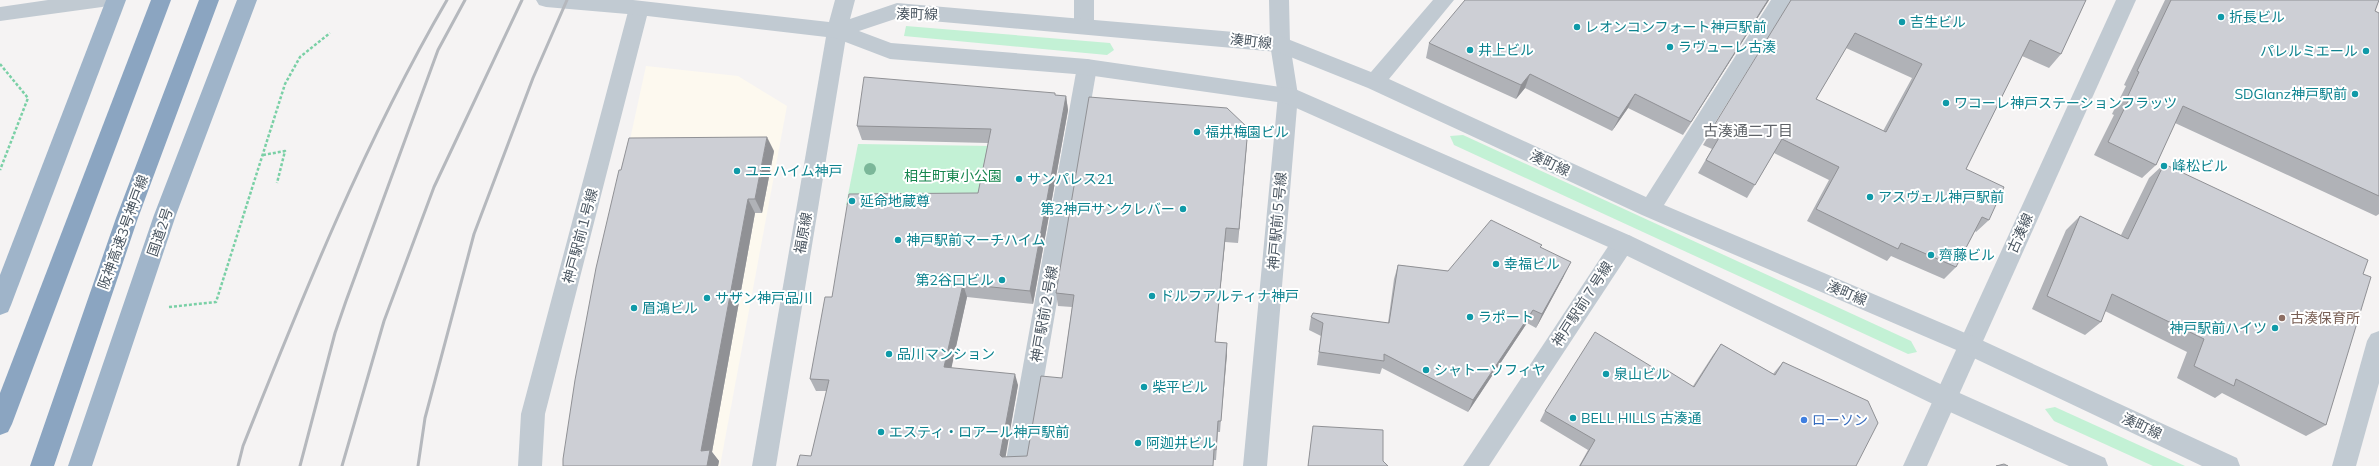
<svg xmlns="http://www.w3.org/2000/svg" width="2379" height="466" viewBox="0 0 2379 466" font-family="Mulish,'Noto Sans JP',sans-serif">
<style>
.commercial{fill:#fdf9ef}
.green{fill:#c3f1d5}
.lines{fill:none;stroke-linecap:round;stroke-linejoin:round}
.path{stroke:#7ad0a6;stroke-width:2.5;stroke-dasharray:3 2;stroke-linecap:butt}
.minor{fill:#c1cad2;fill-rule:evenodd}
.tertiary{fill:#c1cad2;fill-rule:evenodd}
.trunk{fill:#9fb4c9;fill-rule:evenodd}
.motorway{fill:#8ba5c1;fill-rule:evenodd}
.rail{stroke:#b5b8bd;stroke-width:3}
.tree{fill:#7bb799}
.wall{fill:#b0b2b7;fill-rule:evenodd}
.shaded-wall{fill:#909195}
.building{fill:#cdcfd5;stroke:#909195;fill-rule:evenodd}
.culture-dot{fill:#0f9aa8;stroke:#fff;stroke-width:1.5}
.education-dot{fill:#8d6e63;stroke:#fff;stroke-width:1.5}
.shop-dot{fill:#3f7fe0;stroke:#fff;stroke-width:1.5}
.labels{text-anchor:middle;stroke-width:4;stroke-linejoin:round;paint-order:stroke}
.street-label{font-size:14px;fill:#4a5661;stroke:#fff}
.culture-label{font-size:14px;fill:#0d838f;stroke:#fff;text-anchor:start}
.park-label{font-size:14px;fill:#17864f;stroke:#fff}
.education-label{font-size:14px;fill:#785e54;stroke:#fff;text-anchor:start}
.shop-label{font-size:14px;fill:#366cbe;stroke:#fff;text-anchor:start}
.neighbourhood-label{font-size:15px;fill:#5f6368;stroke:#fff}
</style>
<rect width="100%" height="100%" fill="#f5f3f3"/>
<path class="commercial" d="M646 66 738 76 787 106 720 466H569L572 406Z"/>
<g class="green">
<path d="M906 26 1110 43 1114 50 1107 55 904 36Z"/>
<path d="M1463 135 1911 341 1917 352 1908 354 1454 145 1450 136Z"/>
<path d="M858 144 992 146 984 207 846 205Z"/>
<path d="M2055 407 2185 466H2153L2054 421 2045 409Z"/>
</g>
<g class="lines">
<g class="path">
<path d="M0 64 28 98 0 170"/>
<path d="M263 155 285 151 277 183"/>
<path d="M169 307 216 302 285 84 300 57 330 33"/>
</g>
<g class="minor">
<path d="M1074 0H1094V25L1091 30 1084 33 1077 30 1074 25Z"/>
<path d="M1269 0H1289L1290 44 1298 95 1267 466H1243L1278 95 1270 44Z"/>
<path d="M2116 0H2136L1927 466H1903Z"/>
<path d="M639 1 646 3 649 8 545 414 542 466H518L521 414 629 8 632 3Z"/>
<path d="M837 23 844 26 847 31 776 466H752L827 31 830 26Z"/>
<path d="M1087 59 1094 61 1097 67 1029 466H1005L1077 67 1080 61Z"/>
<path d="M1623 234 1631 236 1634 243 1631 250 1489 466H1463L1615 236Z"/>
<path d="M2379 331V383L2356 466H2332L2367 341 2371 334Z"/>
</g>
<g class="tertiary">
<path d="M48 0H112L109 5 102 7 0 21V7Z"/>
<path d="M536 0H633L829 22 835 0H855L850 19 897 3 1280 36 1371 72 1433 0H1454L1389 79 1646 197 1771 0H1791L1664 205 1977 338 2237 458 2240 466H2202L1961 352 1642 215 1368 88 1278 52 898 18 859 31 891 43 1087 59 1295 89 1631 236 1955 391 2105 458 2108 466H2069L1939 407 1615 250 1285 103 1087 75 890 59 835 38 639 15 546 7 539 5Z"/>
</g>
<g class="trunk">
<path d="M106 0H126L11 305 8 312 0 315V275Z"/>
<path d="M237 0H257L176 215 92 466H68L154 215Z"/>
</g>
<g class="motorway">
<path d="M151 0H171L12 424 8 432 0 435V393Z"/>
<path d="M199 0H219L138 218 54 466H30L116 218Z"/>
</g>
<g class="rail">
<path d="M238 466 243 446C303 295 365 141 447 0"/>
<path d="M300 466 335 333 346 301 438 50 465 0"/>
<path d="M342 466 384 321 434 187 522 0"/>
<path d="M418 466 425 418 474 234 533 78 567 0"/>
</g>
</g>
<circle class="tree" cx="870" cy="169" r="6"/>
<g class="wall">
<path d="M1769 0 1683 135 1628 108 1612 131 1525 88 1516 99 1426 58 1429 43Z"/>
<path d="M1791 0H2086L2061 54 2049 68 2022 56 1966 169 1989 220 1976 232 1975 231 1956 267 1944 279 1891 256 1887 261 1807 221 1829 180 1774 153 1747 198 1698 173 1712 149 1703 145ZM1846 48 1912 78 1883 131 1816 99Z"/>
<path d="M2165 0H2379L2375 11 2379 13V214L2376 216 2175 123 2156 165 2142 178 2094 155 2114 115 2112 114 2126 86 2124 85Z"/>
<path d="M1055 95 1066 96 1068 110 1033 304 967 297 951 368 1018 385 1005 457 1027 456 1062 378 1072 307 1058 306 1056 293 1247 142 1238 243 1225 242 1215 342 1227 343 1220 432H1218L1216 460 811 456 827 391H816L810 379 832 297 978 193 988 143 862 140 857 126Z"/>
<path d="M774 151 762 213H755L712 452 719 461 718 466H563Z"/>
<path d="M2164 164 2363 274 2326 425 2306 436 2222 393 2215 398 2177 378 2187 352 2105 311 2101 322 2085 335 2032 309 2066 230 2080 216 2121 235 2149 178Z"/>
<path d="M1541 247 1564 276 1536 328 1527 323 1468 412 1382 368 1380 374 1317 365 1321 336 1309 330 1311 317 1388 323 1394 279 1398 265 1448 271Z"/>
<path d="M1721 344 1773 374 1783 362 1856 466H1579L1588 450 1540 421 1545 411 1693 386 1713 355Z"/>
<path d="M1313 426 1383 461 1388 466H1308L1312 435Z"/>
</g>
<g class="shaded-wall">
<path d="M1768 0H1769L1683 135 1691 122Z"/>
<path d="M1530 74 1525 88 1516 99 1521 85Z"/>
<path d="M1635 94 1628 108 1612 131 1619 118Z"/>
<path d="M1066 96 1068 110 1033 304 1030 291Z"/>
<path d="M1248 128 1247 142 1238 243 1239 229Z"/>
<path d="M767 137 774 151 762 213 755 199Z"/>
<path d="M748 199 755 213 712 452 719 461 718 466H707L701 451Z"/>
<path d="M1226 228 1225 242 1214 354 1215 342Z"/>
<path d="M1571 262 1564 276 1536 328 1542 314Z"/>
<path d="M963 284 967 297 949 379 944 367Z"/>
<path d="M1533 310 1527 323 1468 412 1473 400Z"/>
<path d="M1227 343V355L1220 432 1221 421Z"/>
<path d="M1015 374 1018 385 1004 466 1000 455Z"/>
</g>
<g class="building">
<path d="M1465 0H1768L1691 122 1635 94 1619 118 1530 74 1521 85 1429 43Z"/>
<path d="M1791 0H2086L2061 54 2030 40 1966 169 2004 187 1989 220 1982 217 1956 267 1901 243 1898 249 1816 209 1839 167 1782 139 1755 185 1706 160 1720 136 1710 132ZM1855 33 1922 64 1886 132 1816 99Z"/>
<path d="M2171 0H2379L2375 11 2379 13V196L2183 106 2156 165 2108 142 2128 101 2126 100 2139 72 2137 71Z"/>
<path d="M864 77 1055 93V95L1066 96 1030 291 963 284 944 367 1015 374 1000 455 1002 457 1027 456 1041 376 1062 378 1074 295 1056 293 1089 97 1227 108 1248 128 1239 229 1226 228 1215 342 1227 343 1221 421H1218L1216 450 1214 449 1213 466H797L800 455 811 456 829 380 810 379 825 297H832L849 194 978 193 991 129 857 126Z"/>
<path d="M767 137 755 199H748L701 451 710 450 707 466H563V459L575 380 596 268 619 170H621L629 138Z"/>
<path d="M2164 164 2368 260 2363 274 2371 277 2326 425 2236 379 2234 386 2194 366 2204 339 2112 294 2101 322 2047 296 2080 216 2128 239Z"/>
<path d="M1491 220 1542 245 1540 247 1571 262 1542 314 1533 310 1473 400 1384 354V361L1319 352 1323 323 1311 317 1313 313 1389 323 1398 265 1448 271Z"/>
<path d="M1595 332 1662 373 1665 369 1694 387 1721 344 1775 375 1783 362 1868 401 1878 423 1856 466H1580L1595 440 1545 411Z"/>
<path d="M1313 426 1383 430V461L1388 466H1308Z"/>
<path d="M2004 464 2008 466H1996Z"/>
</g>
<g class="culture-dot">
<circle cx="2221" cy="17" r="4"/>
<circle cx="1902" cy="22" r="4"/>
<circle cx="1577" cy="27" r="4"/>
<circle cx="1670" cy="47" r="4"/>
<circle cx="1470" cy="50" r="4"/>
<circle cx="2366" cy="51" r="4"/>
<circle cx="2355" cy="94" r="4"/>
<circle cx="1946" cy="103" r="4"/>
<circle cx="1197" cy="132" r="4"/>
<circle cx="2164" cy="166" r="4"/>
<circle cx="737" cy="171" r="4"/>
<circle cx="1019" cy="179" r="4"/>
<circle cx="1870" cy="197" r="4"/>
<circle cx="852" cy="201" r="4"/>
<circle cx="1183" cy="209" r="4"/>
<circle cx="898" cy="240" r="4"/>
<circle cx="1931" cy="255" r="4"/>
<circle cx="1496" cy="264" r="4"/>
<circle cx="1002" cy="280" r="4"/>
<circle cx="1152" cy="296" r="4"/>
<circle cx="707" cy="298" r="4"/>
<circle cx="634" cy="308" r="4"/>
<circle cx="1470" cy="317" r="4"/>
<circle cx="2275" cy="328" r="4"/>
<circle cx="889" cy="354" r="4"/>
<circle cx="1426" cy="370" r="4"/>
<circle cx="1606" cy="374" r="4"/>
<circle cx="1144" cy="387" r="4"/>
<circle cx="1573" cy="418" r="4"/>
<circle cx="881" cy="432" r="4"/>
<circle cx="1138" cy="443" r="4"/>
</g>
<circle class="education-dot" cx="2282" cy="318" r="4"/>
<circle class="shop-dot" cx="1804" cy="420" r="4"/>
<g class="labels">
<g class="street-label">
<text transform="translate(917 14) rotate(1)" y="5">湊町線</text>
<text transform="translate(1251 41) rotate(6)" y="5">湊町線</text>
<text transform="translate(1550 163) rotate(25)" y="5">湊町線</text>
<text transform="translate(1277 221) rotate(-85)" y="5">神戸駅前５号線</text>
<text transform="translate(123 232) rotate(-70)" y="5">阪神高速3号神戸線</text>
<text transform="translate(160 232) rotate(-71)" y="5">国道2号</text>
<text transform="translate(803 233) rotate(-80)" y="5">福原線</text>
<text transform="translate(2020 233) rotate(-66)" y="5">古湊線</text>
<text transform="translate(580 236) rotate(-75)" y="5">神戸駅前１号線</text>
<text transform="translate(1847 293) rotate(23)" y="5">湊町線</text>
<text transform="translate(1582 304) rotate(-57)" y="5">神戸駅前７号線</text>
<text transform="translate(1044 314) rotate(-80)" y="5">神戸駅前２号線</text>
<text transform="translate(2142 426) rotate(25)" y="5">湊町線</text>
</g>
<g class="culture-label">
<text x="2229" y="22">折長ビル</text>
<text x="1910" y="27">吉生ビル</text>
<text x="1585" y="32">レオンコンフォート神戸駅前</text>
<text x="1678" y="52">ラヴューレ古湊</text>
<text x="1478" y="55">井上ビル</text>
<text x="2358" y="56" text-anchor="end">パレルミエール</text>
<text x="2347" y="99" text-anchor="end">SDGlanz神戸駅前</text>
<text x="1954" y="108">ワコーレ神戸ステーションフラッツ</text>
<text x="1205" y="137">福井梅園ビル</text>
<text x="2172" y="171">峰松ビル</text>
<text x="745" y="176">ユニハイム神戸</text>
<text x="1027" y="184">サンパレス21</text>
<text x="1878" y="202">アスヴェル神戸駅前</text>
<text x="860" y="206">延命地蔵尊</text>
<text x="1175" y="214" text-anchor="end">第2神戸サンクレバー</text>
<text x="906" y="245">神戸駅前マーチハイム</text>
<text x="1939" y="260">齊藤ビル</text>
<text x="1504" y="269">幸福ビル</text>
<text x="994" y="285" text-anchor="end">第2谷口ビル</text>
<text x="1160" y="301">ドルフアルティナ神戸</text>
<text x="715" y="303">サザン神戸品川</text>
<text x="642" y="313">眉鴻ビル</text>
<text x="1478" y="322">ラポート</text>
<text x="2267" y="333" text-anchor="end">神戸駅前ハイツ</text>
<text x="897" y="359">品川マンション</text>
<text x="1434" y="375">シャトーソフィヤ</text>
<text x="1614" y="379">泉山ビル</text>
<text x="1152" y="392">柴平ビル</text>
<text x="1581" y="423">BELL HILLS 古湊通</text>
<text x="889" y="437">エスティ・ロアール神戸駅前</text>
<text x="1146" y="448">阿迦井ビル</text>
</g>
<g class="park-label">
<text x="953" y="181">相生町東小公園</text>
</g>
<g class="education-label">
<text x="2290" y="323">古湊保育所</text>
</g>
<g class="shop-label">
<text x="1812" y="425">ローソン</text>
</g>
<g class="neighbourhood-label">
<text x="1748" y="136">古湊通二丁目</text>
</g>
</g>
</svg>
